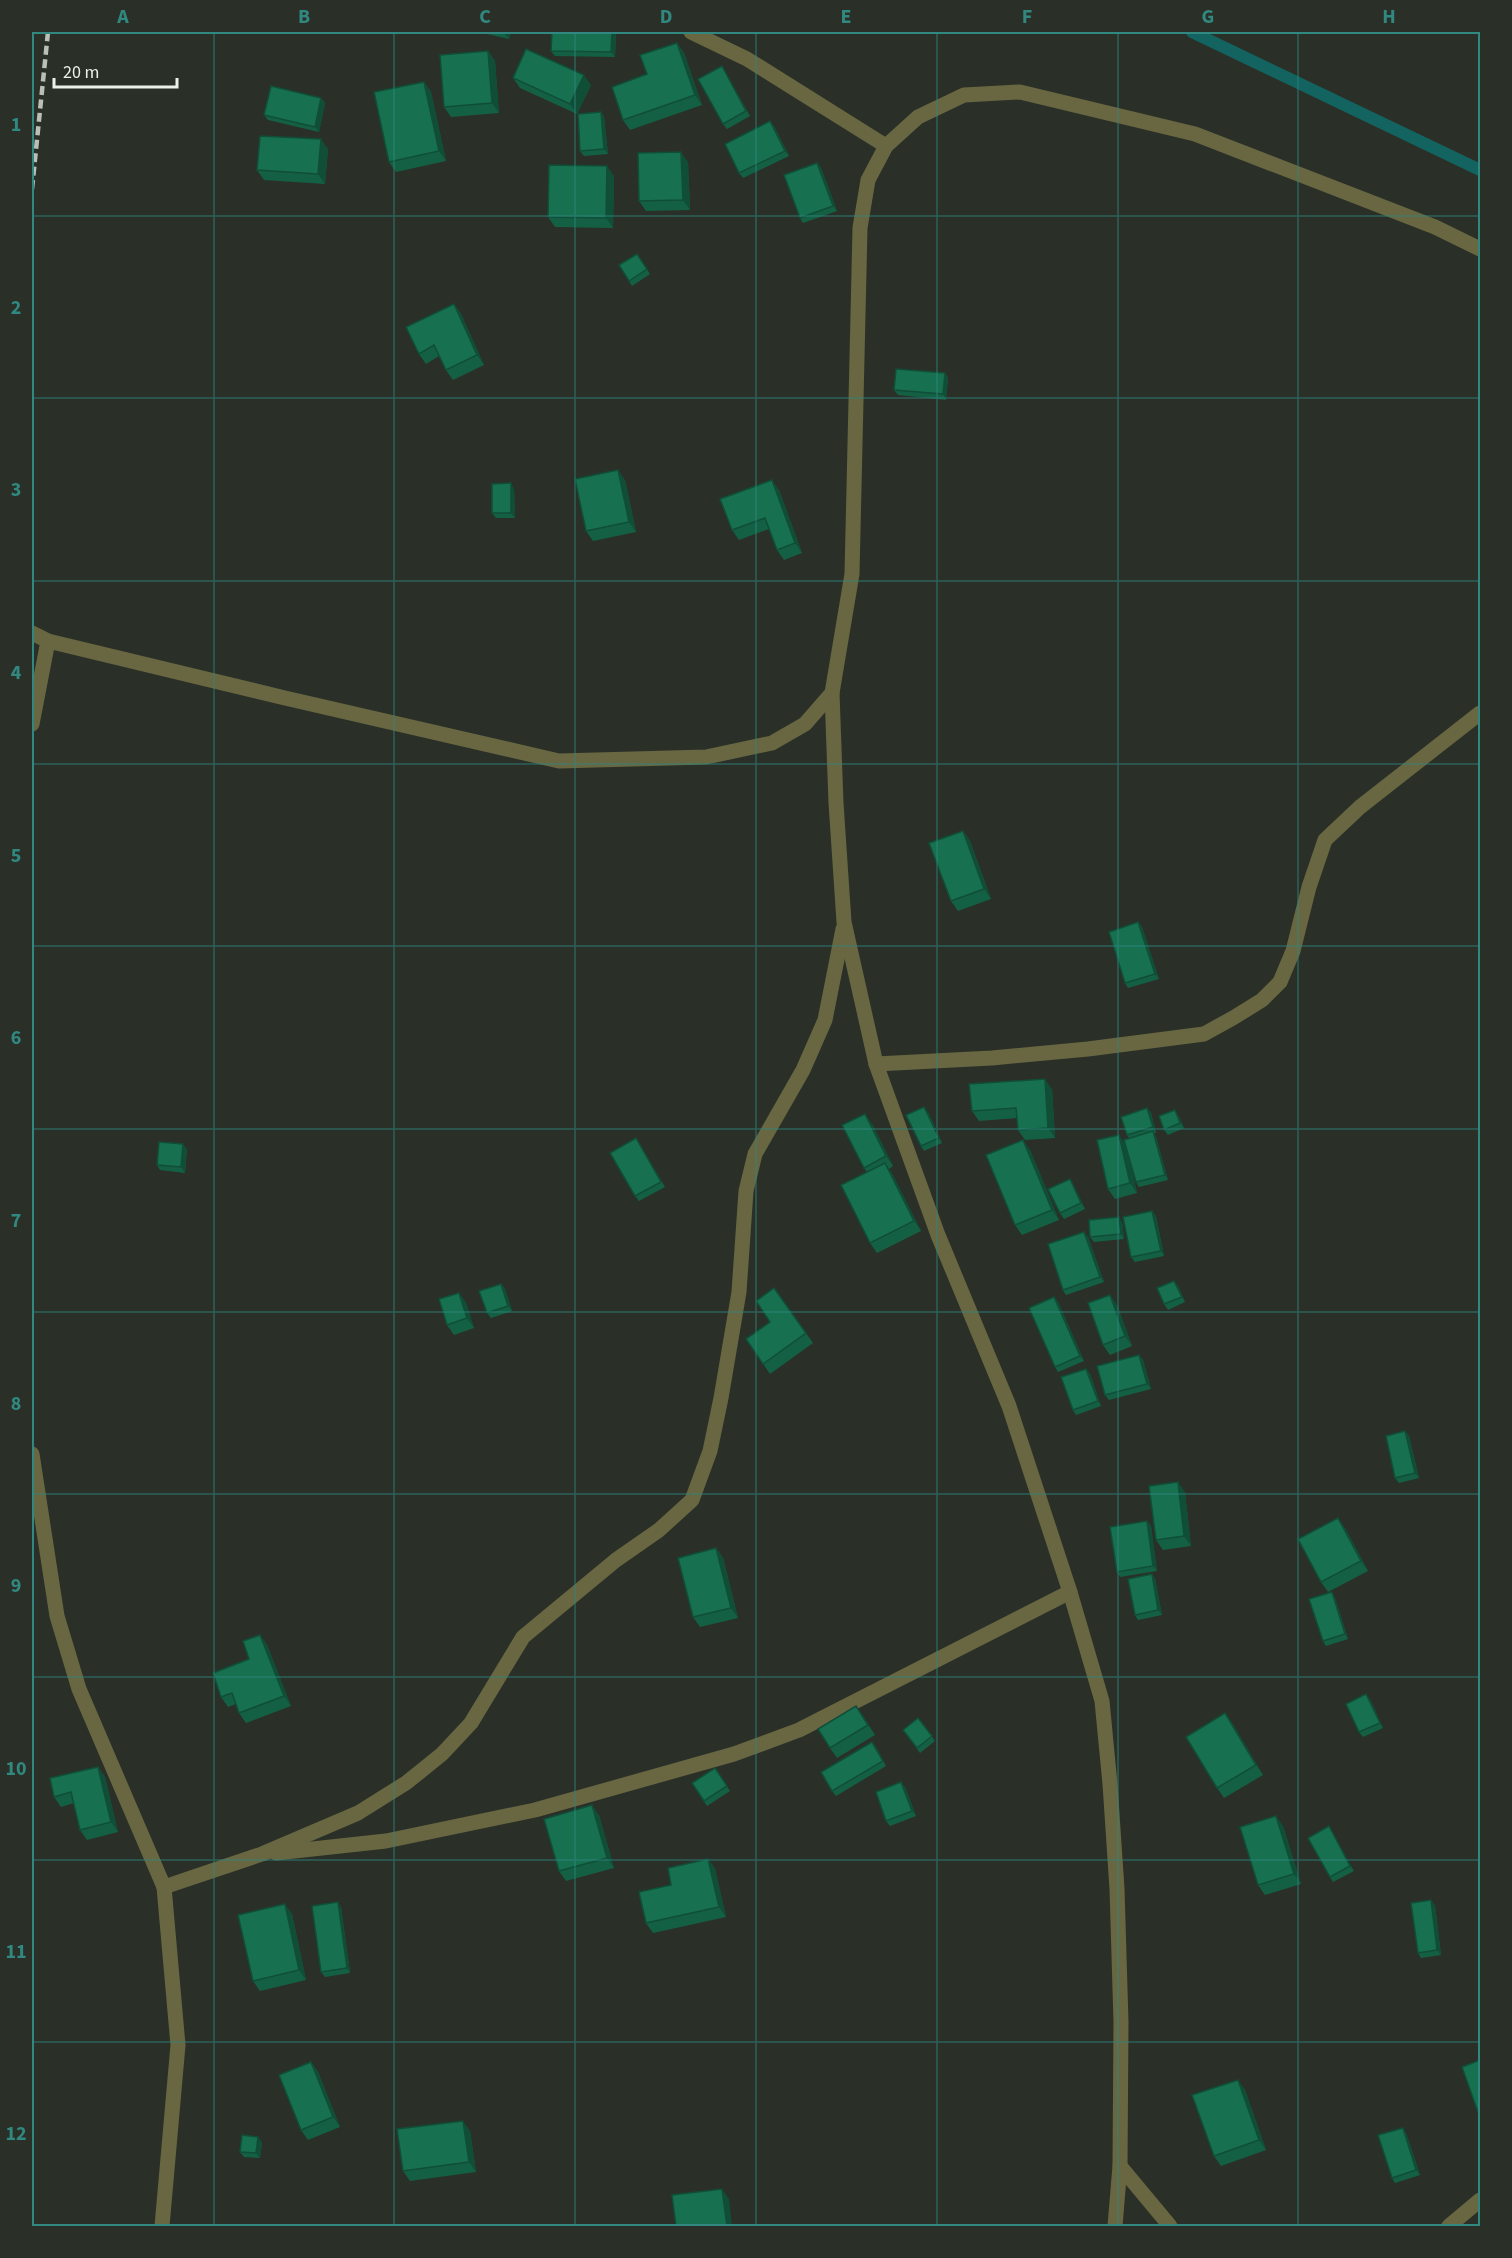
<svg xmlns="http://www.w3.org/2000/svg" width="1512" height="2258" viewBox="0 0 1512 2258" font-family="'Source Sans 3',sans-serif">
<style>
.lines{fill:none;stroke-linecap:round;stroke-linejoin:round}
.stream{stroke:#136360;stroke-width:12}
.minor{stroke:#686742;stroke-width:15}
.tertiary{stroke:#686742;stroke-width:15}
.rail{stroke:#babfb8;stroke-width:4.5;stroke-dasharray:9 4.5;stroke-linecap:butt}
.wall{fill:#146045}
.shaded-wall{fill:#104e38}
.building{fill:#177050;stroke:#104e38;stroke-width:1.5}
.grid{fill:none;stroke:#308881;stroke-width:1.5;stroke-opacity:0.55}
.neatline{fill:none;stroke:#308881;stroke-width:2}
.grid-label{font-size:20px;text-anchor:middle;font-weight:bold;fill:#308881}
</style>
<rect width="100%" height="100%" fill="#2a3027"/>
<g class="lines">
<path class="stream" d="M1192 32 1480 170"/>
<g class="minor">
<path d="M691 32 747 59 886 146"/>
<path d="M832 693 836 803 844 922 876 1064 938 1235 1009 1406 1070 1592 1102 1701 1110 1784 1117 1889 1121 2022 1120 2166 1115 2226"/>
<path d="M32 724 48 641"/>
<path d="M876 1064 992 1058 1088 1049 1204 1034 1233 1018 1262 1000 1280 982 1293 951 1309 887 1325 840 1360 807 1480 713"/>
<path d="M32 1454 57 1616 79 1689 164 1887 178 2045 162 2226"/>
<path d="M276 1853 386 1841 535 1810 734 1754 799 1730 1070 1592"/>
<path d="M164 1887 262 1854 358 1813 406 1783 442 1754 471 1723 523 1637 616 1560 659 1530 692 1500 710 1451 721 1398 739 1292 746 1191 755 1154 803 1070 825 1020 843 929"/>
<path d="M1120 2166 1170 2226"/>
<path d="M1449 2226 1480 2200"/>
</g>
<path class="tertiary" d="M32 633 48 641 285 698 559 761 706 757 772 743 805 724 832 693 852 574 860 228 868 180 886 146 918 117 964 95 1020 92 1195 134 1435 227 1480 249"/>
<path class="rail" d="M32 189 48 32"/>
</g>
<g class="wall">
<path d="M479 32H511L509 39Z"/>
<path d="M616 32 615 57 555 56 551 51Z"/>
<path d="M677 43 684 53 702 105 630 130 623 120 647 74Z"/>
<path d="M488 51 495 61 499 113 451 117 444 107Z"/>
<path d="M722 66 750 116 727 129 723 124Z"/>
<path d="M513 78 591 85 577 114 520 88Z"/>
<path d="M424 82 431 92 446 161 396 172 389 162Z"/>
<path d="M321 98 325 103 319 132 268 120 264 115Z"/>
<path d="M601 112 604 117 608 154 584 156 580 151Z"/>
<path d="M770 121 774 126 789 156 743 178 739 173Z"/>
<path d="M328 149 325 184 264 180 257 170Z"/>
<path d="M688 162 690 210 646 211 639 201Z"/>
<path d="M817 163 821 168 837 211 803 223 800 218Z"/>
<path d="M614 176 613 228 555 227 548 217Z"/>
<path d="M637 254 650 274 632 286 619 265Z"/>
<path d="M454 304 461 314 484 365 453 380 446 370 439 356 426 364 419 354Z"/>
<path d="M945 373 948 378 946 400 898 395 894 390Z"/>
<path d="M625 480 636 532 593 541 586 531Z"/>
<path d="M514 489 515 518H496L492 513Z"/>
<path d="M779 490 802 553 784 560 777 550 769 529 739 540 732 530Z"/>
<path d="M963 831 970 841 991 899 958 911 951 901Z"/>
<path d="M1138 922 1142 927 1159 979 1128 988 1125 983Z"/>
<path d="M1052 1089 1055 1138 1025 1140 1018 1130 1017 1118 979 1121 972 1111Z"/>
<path d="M1147 1108 1151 1113 1156 1133H1154L1156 1137 1168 1180 1139 1187 1136 1182 1131 1167 1137 1193 1115 1199 1108 1189 1124 1142 1129 1138 1127 1135Z"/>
<path d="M928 1112 942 1143 924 1151 921 1146Z"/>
<path d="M1178 1115 1184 1128 1168 1135 1164 1130Z"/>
<path d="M872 1124 893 1166 889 1169 921 1231 877 1253 870 1243 867 1172 864 1168Z"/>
<path d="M639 1143 665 1187 639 1201 635 1196Z"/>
<path d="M187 1149 185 1173 160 1170 157 1165Z"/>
<path d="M1030 1150 1059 1220 1022 1235 1015 1225Z"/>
<path d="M1070 1179 1073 1184 1085 1209 1064 1219 1060 1213Z"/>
<path d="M1152 1211 1156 1216 1164 1256 1135 1262 1131 1257Z"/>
<path d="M1122 1222 1124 1239 1094 1242 1090 1237Z"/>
<path d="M1084 1232 1088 1237 1104 1282 1066 1295 1063 1290Z"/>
<path d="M501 1284 505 1289 512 1311 491 1318 487 1313Z"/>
<path d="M1178 1286 1185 1302 1168 1310 1164 1304Z"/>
<path d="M774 1288 813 1343 770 1374 746 1339 770 1322Z"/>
<path d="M459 1293 466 1303 474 1328 454 1335 447 1325Z"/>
<path d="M1054 1297 1058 1302 1084 1361 1058 1372 1055 1367Z"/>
<path d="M1117 1305 1132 1346 1110 1355 1103 1345Z"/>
<path d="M1139 1355 1143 1360 1151 1389 1109 1400 1105 1395Z"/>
<path d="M1086 1369 1090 1374 1101 1406 1076 1415 1073 1410Z"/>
<path d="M1405 1431 1409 1436 1419 1478 1399 1483 1395 1478Z"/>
<path d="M1185 1492 1191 1546 1163 1550 1156 1540Z"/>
<path d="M1147 1521 1151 1526 1157 1571 1120 1577 1117 1572Z"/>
<path d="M1345 1528 1368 1571 1328 1592 1321 1582Z"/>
<path d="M716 1548 723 1558 738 1618 700 1627 693 1617Z"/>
<path d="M1152 1574 1155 1579 1162 1615 1138 1620 1135 1615Z"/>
<path d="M1335 1598 1348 1639 1326 1646 1323 1641Z"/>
<path d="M260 1635 267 1645 291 1706 246 1723 239 1713 236 1704 228 1707 221 1697 249 1659Z"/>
<path d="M1370 1699 1383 1728 1363 1737 1359 1732Z"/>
<path d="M1225 1713 1232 1723 1263 1775 1224 1798 1217 1788Z"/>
<path d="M863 1716 875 1735 837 1758 830 1748Z"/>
<path d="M918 1718 935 1741 920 1753 903 1730Z"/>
<path d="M876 1747 886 1766 836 1796 832 1791Z"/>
<path d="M98 1767 105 1777 118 1832 87 1840 80 1830 74 1803 61 1807 54 1797Z"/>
<path d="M715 1768 730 1791 707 1806 692 1783Z"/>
<path d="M905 1787 916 1816 890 1826 886 1821Z"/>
<path d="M599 1815 614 1868 566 1881 559 1871Z"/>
<path d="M1283 1826 1301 1884 1265 1895 1258 1885Z"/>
<path d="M1332 1832 1354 1871 1333 1882 1330 1877Z"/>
<path d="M708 1859 715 1869 726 1917 653 1933 646 1923 671 1885Z"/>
<path d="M1435 1905 1441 1955 1421 1958 1418 1953Z"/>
<path d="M341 1907 350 1973 325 1977 321 1972Z"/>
<path d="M292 1914 306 1980 260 1991 253 1981Z"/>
<path d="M311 2062 318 2072 340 2127 308 2140 301 2130Z"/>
<path d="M1245 2090 1266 2150 1221 2166 1214 2156Z"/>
<path d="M470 2131 476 2172 410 2181 403 2171Z"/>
<path d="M1406 2133 1420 2175 1395 2183 1392 2178Z"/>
<path d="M262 2142 260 2158 244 2157 240 2152Z"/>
</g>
<g class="shaded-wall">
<path d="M503 32H511L509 39Z"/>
<path d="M612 32H616L615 57 611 52Z"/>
<path d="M677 43 684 53 702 105 695 95Z"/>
<path d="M488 51 495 61 499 113 492 103Z"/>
<path d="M584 75 591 85 577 114 570 104Z"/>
<path d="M424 82 431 92 446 161 439 151Z"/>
<path d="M321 98 325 103 319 132 315 127Z"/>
<path d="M601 112 604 117 608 154 604 149Z"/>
<path d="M770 121 774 126 789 156 785 151Z"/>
<path d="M321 139 328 149 325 184 318 174Z"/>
<path d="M681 152 688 162 690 210 683 200Z"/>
<path d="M817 163 821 168 837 211 833 206Z"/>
<path d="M607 166 614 176 613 228 606 218Z"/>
<path d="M454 304 461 314 484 365 477 355Z"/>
<path d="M945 373 948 378 946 400 943 394Z"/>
<path d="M618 470 625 480 636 532 629 522Z"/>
<path d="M772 480 779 490 802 553 795 543Z"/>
<path d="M511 483 514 489 515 518 511 513Z"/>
<path d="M963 831 970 841 991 899 984 889Z"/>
<path d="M1138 922 1142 927 1159 979 1155 974Z"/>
<path d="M1045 1079 1052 1089 1055 1138 1048 1128Z"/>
<path d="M924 1107 928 1112 942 1143 939 1138Z"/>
<path d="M1147 1108 1151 1113 1156 1133 1153 1127Z"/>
<path d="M1175 1110 1178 1115 1184 1128 1180 1123Z"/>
<path d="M865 1114 872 1124 893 1166 886 1156Z"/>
<path d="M1153 1131 1156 1137 1168 1180 1165 1175Z"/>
<path d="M1119 1135 1126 1145 1137 1193 1130 1183Z"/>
<path d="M1023 1140 1030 1150 1059 1220 1052 1210Z"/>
<path d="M183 1144 187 1149 185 1173 181 1167Z"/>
<path d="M885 1163 892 1173 921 1231 914 1221Z"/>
<path d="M1070 1179 1073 1184 1085 1209 1081 1203Z"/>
<path d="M1152 1211 1156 1216 1164 1256 1161 1251Z"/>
<path d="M1119 1217 1122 1222 1124 1239 1121 1234Z"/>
<path d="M1084 1232 1088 1237 1104 1282 1100 1277Z"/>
<path d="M1174 1281 1178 1286 1185 1302 1182 1297Z"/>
<path d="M501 1284 505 1289 512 1311 508 1306Z"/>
<path d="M459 1293 466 1303 474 1328 467 1318Z"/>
<path d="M1110 1295 1117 1305 1132 1346 1125 1336Z"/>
<path d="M1054 1297 1058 1302 1084 1361 1080 1356Z"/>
<path d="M1139 1355 1143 1360 1151 1389 1147 1384Z"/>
<path d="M1086 1369 1090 1374 1101 1406 1098 1401Z"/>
<path d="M1405 1431 1409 1436 1419 1478 1415 1473Z"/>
<path d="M1178 1482 1185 1492 1191 1546 1184 1536Z"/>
<path d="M1338 1518 1345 1528 1368 1571 1361 1561Z"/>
<path d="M1147 1521 1151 1526 1157 1571 1153 1566Z"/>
<path d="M716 1548 723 1558 738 1618 731 1608Z"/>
<path d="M1152 1574 1155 1579 1162 1615 1158 1610Z"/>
<path d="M1332 1592 1335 1598 1348 1639 1345 1634Z"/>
<path d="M260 1635 267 1645 291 1706 284 1696Z"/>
<path d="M1366 1694 1370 1699 1383 1728 1380 1723Z"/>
<path d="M856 1706 863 1716 875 1735 868 1725Z"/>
<path d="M1225 1713 1232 1723 1263 1775 1256 1765Z"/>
<path d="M98 1767 105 1777 118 1832 111 1822Z"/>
<path d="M901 1782 905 1787 916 1816 912 1811Z"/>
<path d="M592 1805 599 1815 614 1868 607 1858Z"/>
<path d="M1276 1816 1283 1826 1301 1884 1294 1874Z"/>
<path d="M1329 1826 1332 1832 1354 1871 1350 1866Z"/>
<path d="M708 1859 715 1869 726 1917 719 1907Z"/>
<path d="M1431 1900 1435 1905 1441 1955 1437 1950Z"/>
<path d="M338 1902 341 1907 350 1973 347 1968Z"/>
<path d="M285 1904 292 1914 306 1980 299 1970Z"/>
<path d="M311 2062 318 2072 340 2127 333 2117Z"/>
<path d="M1238 2080 1245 2090 1266 2150 1259 2140Z"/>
<path d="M463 2121 470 2131 476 2172 469 2162Z"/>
<path d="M1403 2128 1406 2133 1420 2175 1416 2170Z"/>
<path d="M258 2137 262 2142 260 2158 256 2153Z"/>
<path d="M722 2189 729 2199 732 2226H727Z"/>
</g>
<g class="building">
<path d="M552 32H612L611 52 551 51Z"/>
<path d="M677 43 695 95 623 120 612 87 647 74 640 55Z"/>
<path d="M526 49 584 75 570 104 513 78Z"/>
<path d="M488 51 492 103 444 107 440 55Z"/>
<path d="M722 66 746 111 723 124 698 79Z"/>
<path d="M424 82 439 151 389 162 374 92Z"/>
<path d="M271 86 321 98 315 127 264 115Z"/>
<path d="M601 112 604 149 580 151 578 114Z"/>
<path d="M770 121 785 151 739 173 725 144Z"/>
<path d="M260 136 321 139 318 174 257 170Z"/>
<path d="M681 152 683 200 639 201 638 153Z"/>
<path d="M817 163 833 206 800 218 784 175Z"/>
<path d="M549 165 607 166 606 218 548 217Z"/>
<path d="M637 254 647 269 629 281 619 265Z"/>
<path d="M454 304 477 355 446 370 434 345 419 354 406 327Z"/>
<path d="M896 369 945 373 943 394 894 390Z"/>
<path d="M618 470 629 522 586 531 575 479Z"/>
<path d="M772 480 795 543 777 550 765 518 732 530 720 499Z"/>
<path d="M511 483V513H492V484Z"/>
<path d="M963 831 984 889 951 901 929 843Z"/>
<path d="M1138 922 1155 974 1125 983 1109 932Z"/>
<path d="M1045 1079 1048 1128 1018 1130 1016 1108 972 1111 969 1084Z"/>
<path d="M924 1107 939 1138 921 1146 906 1115Z"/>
<path d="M1147 1108 1153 1127 1127 1135 1121 1117Z"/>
<path d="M1175 1110 1180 1123 1164 1130 1159 1116Z"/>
<path d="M865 1114 886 1156 864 1168 842 1125Z"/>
<path d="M1153 1131 1165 1175 1136 1182 1124 1140Z"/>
<path d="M1119 1135 1130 1183 1108 1189 1097 1140Z"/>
<path d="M636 1138 661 1182 635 1196 610 1153Z"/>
<path d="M1023 1140 1052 1210 1015 1225 986 1155Z"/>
<path d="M159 1142 183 1144 181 1167 157 1165Z"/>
<path d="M885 1163 914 1221 870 1243 841 1185Z"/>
<path d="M1070 1179 1081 1203 1060 1213 1048 1189Z"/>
<path d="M1152 1211 1161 1251 1131 1257 1123 1217Z"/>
<path d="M1119 1217 1121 1234 1090 1237 1089 1220Z"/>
<path d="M1084 1232 1100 1277 1063 1290 1048 1244Z"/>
<path d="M1174 1281 1182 1297 1164 1304 1157 1288Z"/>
<path d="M501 1284 508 1306 487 1313 479 1291Z"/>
<path d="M774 1288 806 1333 763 1364 746 1339 770 1322 756 1301Z"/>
<path d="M459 1293 467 1318 447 1325 439 1299Z"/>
<path d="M1110 1295 1125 1336 1103 1345 1088 1303Z"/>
<path d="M1054 1297 1080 1356 1055 1367 1029 1308Z"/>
<path d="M1139 1355 1147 1384 1105 1395 1097 1366Z"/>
<path d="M1086 1369 1098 1401 1073 1410 1061 1377Z"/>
<path d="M1405 1431 1415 1473 1395 1478 1386 1436Z"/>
<path d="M1178 1482 1184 1536 1156 1540 1149 1486Z"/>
<path d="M1338 1518 1361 1561 1321 1582 1298 1539Z"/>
<path d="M1147 1521 1153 1566 1117 1572 1110 1527Z"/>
<path d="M716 1548 731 1608 693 1617 678 1558Z"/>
<path d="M1152 1574 1158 1610 1135 1615 1128 1579Z"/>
<path d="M1332 1592 1345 1634 1323 1641 1309 1599Z"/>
<path d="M260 1635 284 1696 239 1713 232 1693 221 1697 213 1673 249 1659 243 1641Z"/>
<path d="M1366 1694 1380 1723 1359 1732 1346 1704Z"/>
<path d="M856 1706 868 1725 830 1748 818 1729Z"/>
<path d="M1225 1713 1256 1765 1217 1788 1186 1737Z"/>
<path d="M918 1718 932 1736 917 1748 903 1730Z"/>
<path d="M872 1742 883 1761 832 1791 821 1772Z"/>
<path d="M98 1767 111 1822 80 1830 71 1792 54 1797 50 1778Z"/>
<path d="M715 1768 727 1786 704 1801 692 1783Z"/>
<path d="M901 1782 912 1811 886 1821 876 1792Z"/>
<path d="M592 1805 607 1858 559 1871 544 1819Z"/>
<path d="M1276 1816 1294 1874 1258 1885 1240 1827Z"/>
<path d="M1329 1826 1350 1866 1330 1877 1308 1838Z"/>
<path d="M708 1859 719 1907 646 1923 639 1892 671 1885 668 1868Z"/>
<path d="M1431 1900 1437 1950 1418 1953 1411 1903Z"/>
<path d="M338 1902 347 1968 321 1972 312 1906Z"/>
<path d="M285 1904 299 1970 253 1981 238 1915Z"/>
<path d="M1480 2060V2114L1479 2115 1462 2067Z"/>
<path d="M311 2062 333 2117 301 2130 279 2075Z"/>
<path d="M1238 2080 1259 2140 1214 2156 1192 2095Z"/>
<path d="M463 2121 469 2162 403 2171 397 2129Z"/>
<path d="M1403 2128 1416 2170 1392 2178 1378 2135Z"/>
<path d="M242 2135 258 2137 256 2153 240 2152Z"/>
<path d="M722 2189 727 2226H676L672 2195Z"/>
</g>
<path class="grid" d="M214 32V2226M394 32V2226M575 32V2226M756 32V2226M937 32V2226M1118 32V2226M1298 32V2226M32 216H1480M32 398H1480M32 581H1480M32 764H1480M32 946H1480M32 1129H1480M32 1312H1480M32 1494H1480M32 1677H1480M32 1860H1480M32 2042H1480"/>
<rect width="1512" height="2258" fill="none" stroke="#2a3027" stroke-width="66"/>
<path d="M54 78v9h123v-9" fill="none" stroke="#ecf1ea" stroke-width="3"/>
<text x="63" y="78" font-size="18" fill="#ecf1ea" stroke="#2a3027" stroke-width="4.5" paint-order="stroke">20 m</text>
<rect x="33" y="33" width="1446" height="2192" class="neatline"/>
<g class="grid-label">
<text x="123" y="23">A</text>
<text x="304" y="23">B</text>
<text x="485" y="23">C</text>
<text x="666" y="23">D</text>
<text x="846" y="23">E</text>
<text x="1027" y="23">F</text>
<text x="1208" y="23">G</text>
<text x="1389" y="23">H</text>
<text x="16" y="131">1</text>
<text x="16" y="314">2</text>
<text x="16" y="496">3</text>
<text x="16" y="679">4</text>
<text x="16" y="862">5</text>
<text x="16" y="1044">6</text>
<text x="16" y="1227">7</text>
<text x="16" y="1410">8</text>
<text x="16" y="1592">9</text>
<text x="16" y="1775">10</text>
<text x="16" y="1958">11</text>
<text x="16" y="2140">12</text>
</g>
</svg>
